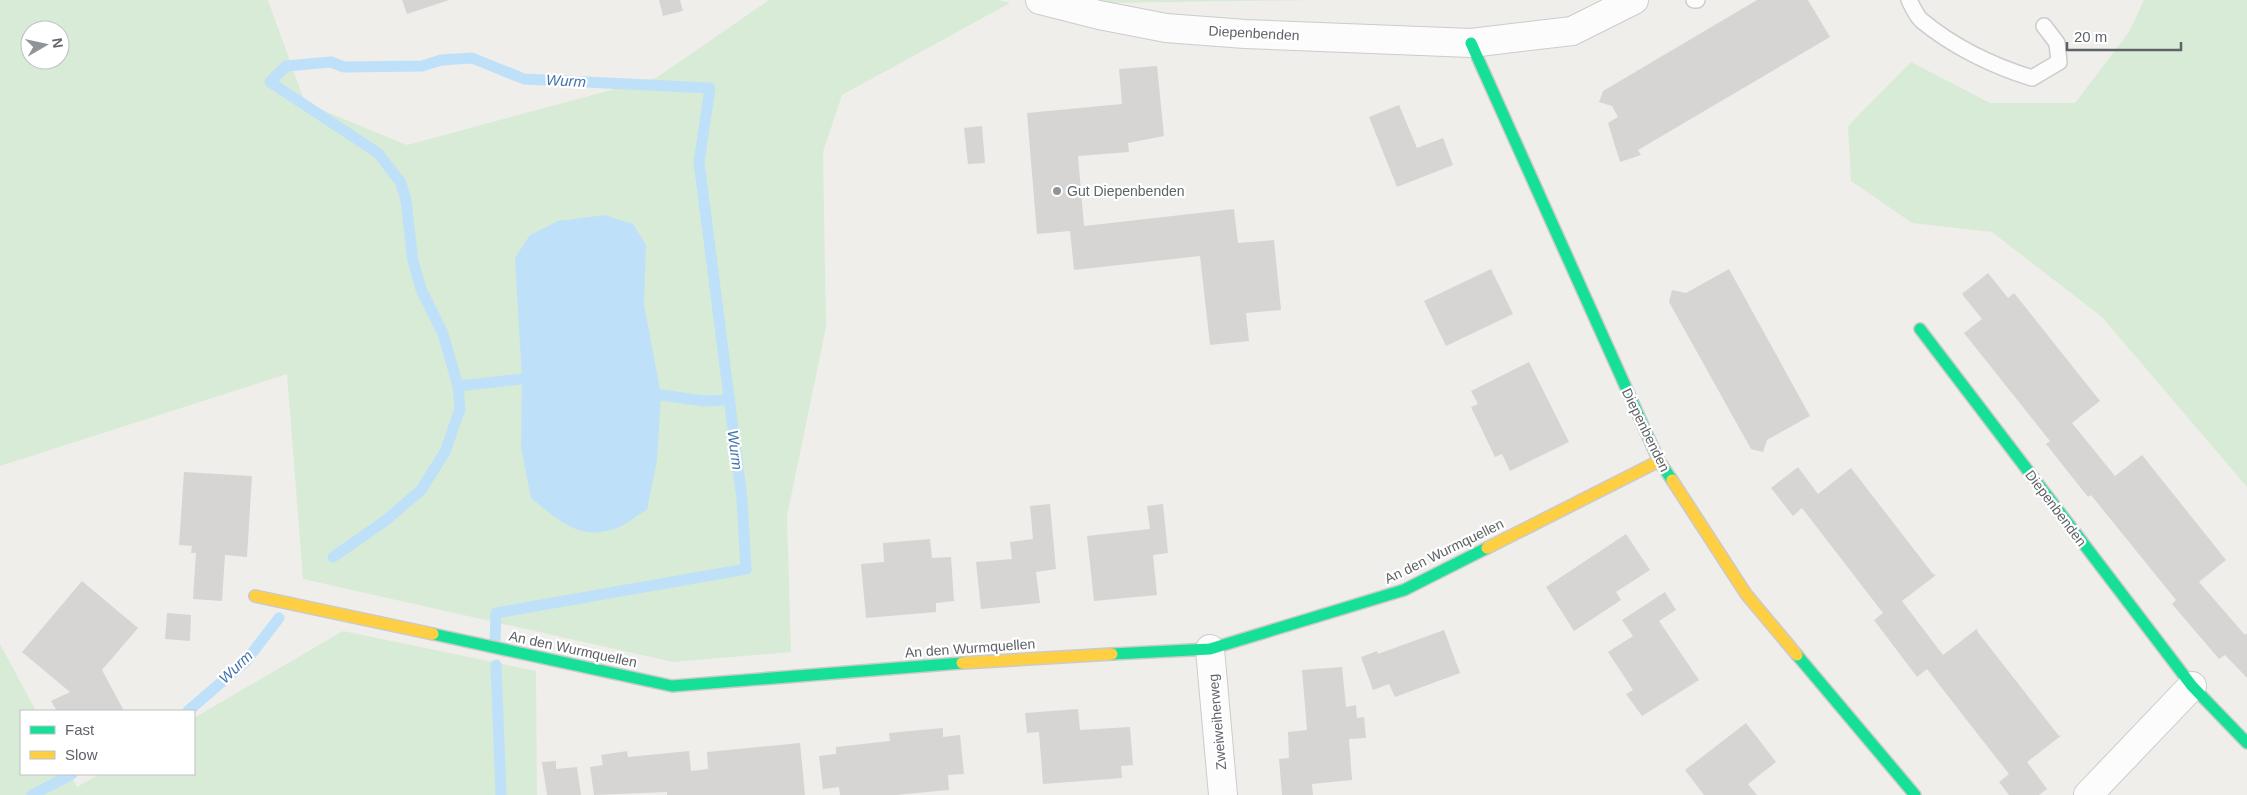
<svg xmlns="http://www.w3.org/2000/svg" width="2247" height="795" viewBox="0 0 2247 795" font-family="Helvetica,sans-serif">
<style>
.green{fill:#d8ebd6;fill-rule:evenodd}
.water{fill:#bfe0f9}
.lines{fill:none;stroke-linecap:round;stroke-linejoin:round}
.stream{stroke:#bfe0f9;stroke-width:11}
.building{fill:#d6d5d3}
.lane-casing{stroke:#cbcccc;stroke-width:18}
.street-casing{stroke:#cbcccc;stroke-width:30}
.fast-casing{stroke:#cacacb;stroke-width:14}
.slow-casing{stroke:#cacacb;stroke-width:14}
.lane{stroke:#fdfcfc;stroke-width:15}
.street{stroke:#fdfcfc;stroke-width:28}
.fast{stroke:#16e098;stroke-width:11}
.slow{stroke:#ffcf43;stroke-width:11}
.poi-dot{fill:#919496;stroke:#fff;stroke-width:2}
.labels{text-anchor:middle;stroke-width:4.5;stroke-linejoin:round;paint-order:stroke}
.street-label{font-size:14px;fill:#5f6368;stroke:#fff}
.poi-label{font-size:14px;fill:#5f6368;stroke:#fff;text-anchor:start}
.water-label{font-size:15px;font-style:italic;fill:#4174aa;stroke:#fff}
</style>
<rect width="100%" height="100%" fill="#efeeea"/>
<g class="green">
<path d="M0 0H268L305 103 407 145 656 78 769 0H999L1010 3 842 95 823 152 826 327 787 516 791 652 673 662 303 579 287 374 0 466ZM30 30H60V60H30Z"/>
<path d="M1089 0H1314L1107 3Z"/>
<path d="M2144 0H2247V487L2102 317 1992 232 1912 223 1851 181 1848 126 1911 62 1990 103H2075L2129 32Z"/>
<path d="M343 631 536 671 537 795H0V644L36 711H21V774H70L77 787 100 774H194V718Z"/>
</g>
<path class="water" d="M605 215 633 224 646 245 644 304 661 395 657 460 647 510C637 515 627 524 617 528 580 542 558 520 531 498L521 447 522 379 515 258 530 235 558 221Z"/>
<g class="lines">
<g class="stream">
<path d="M458 386 522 379"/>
<path d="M661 395 704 401 728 400"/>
<path d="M333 557 385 521 421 490 445 452 460 409 458 386 443 334 421 289 413 261 406 201 401 183 378 153 270 82 286 66 331 62 344 67 422 66 441 60 472 58 524 79 710 88 699 162 742 499 746 569 496 613 495 641"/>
<path d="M496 665 501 795"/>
<path d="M188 711 246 661 279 618"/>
<path d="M32 795 72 774"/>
</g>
</g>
<g class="building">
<path d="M402 0H449L407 14Z"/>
<path d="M659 0H680L683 11 663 16Z"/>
<path d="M1757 0H1808L1830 37 1638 150 1641 155 1620 162 1608 123 1618 117 1612 106 1599 102 1603 91Z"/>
<path d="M1157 66 1164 136 1128 143 1129 152 1078 156 1084 226 1234 209 1238 243 1274 240 1281 310 1246 313 1249 341 1210 345 1200 256 1074 270 1070 231 1037 234 1027 113 1122 104 1119 69Z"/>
<path d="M1399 105 1417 148 1443 138 1453 165 1397 187 1369 117Z"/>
<path d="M982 126 985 163 968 164 964 128Z"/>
<path d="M1491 269 1513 314 1446 346 1424 301Z"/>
<path d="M1729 269 1810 416 1767 440 1763 452 1751 449 1669 302 1672 290 1686 293Z"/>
<path d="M1988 273 2008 298 2014 293 2100 401 2072 423 2115 476 2142 455 2226 560 2199 582 2245 635 2247 633V678L2225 655 2219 659 2172 604 2176 600 2091 495 2088 497 2046 444 2050 441 1964 333 1982 319 1962 294Z"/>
<path d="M1529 362 1569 442 1510 471 1502 454 1495 457 1471 407 1478 404 1471 391Z"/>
<path d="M1798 467 1818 494 1851 468 1933 574 1936 575 1902 601 1943 655 1978 628 1977 631 2059 736 2062 735 2027 762 2047 789 2039 795H2009L1999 782 2009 774 1976 732 1927 669 1917 677 1874 620 1883 613 1802 508 1793 516 1771 488Z"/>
<path d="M184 472 252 476 247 557 225 555 222 601 193 599 196 553H191L192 546 179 545Z"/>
<path d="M1050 504 1056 569 1036 572 1040 603 981 609 976 562 1012 559 1010 542 1033 539 1030 506Z"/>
<path d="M1163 504 1168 553 1153 555 1157 595 1094 601 1087 536 1150 529 1147 506Z"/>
<path d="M1626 534 1650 570 1616 592 1621 600 1574 631 1546 587Z"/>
<path d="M930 539 932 558 951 557 954 601 936 603V612L866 618 861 564 884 562 883 543Z"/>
<path d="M82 581 138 628 102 670 124 711H57L51 701 70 692 22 652Z"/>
<path d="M1665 592 1676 610 1659 621 1699 680 1642 716 1626 694 1633 690 1608 652 1633 636 1622 620Z"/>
<path d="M167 613 191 615 190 641 165 639Z"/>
<path d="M1444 630 1460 673 1395 697 1389 684 1373 690 1361 657 1377 651 1378 654Z"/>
<path d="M1342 667 1346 707 1356 705 1357 718 1364 717 1366 738 1349 739 1352 780 1312 784 1313 795H1282L1279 759 1289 758 1288 732 1307 730 1302 670Z"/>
<path d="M1078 709 1080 730 1130 727 1133 765 1121 766 1122 778 1043 784 1039 732 1027 733 1025 713Z"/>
<path d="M1746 723 1776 762 1748 784 1757 795H1704L1685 770Z"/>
<path d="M943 728V737L960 735 964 774 948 775 949 790 895 795H840L839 787 823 789 819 756 836 754V747L890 741 889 733Z"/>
<path d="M800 743 805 795H667V792L594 795 590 767 603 765 601 755 627 751 628 757 689 751 691 771 708 769 707 752Z"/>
<path d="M556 761V769L577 767 581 795H547L542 762Z"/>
</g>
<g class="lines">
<defs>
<g id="lane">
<path d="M1694 0H1697"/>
<path d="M1909 0C1912 6 1916 15 1921 20 1952 46 1993 66 2032 78L2059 62 2057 43 2044 26"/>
</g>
<g id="street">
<path d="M1040 0 1099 15 1166 28 1245 34 1471 43 1572 31 1634 0"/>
<path d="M1210 649 1223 795"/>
<path d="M2088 795 2192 686"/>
</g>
<g id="fast">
<path d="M1471 43 1659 461 1672 480"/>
<path d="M1920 329 2192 686 2247 743"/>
<path d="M433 634 672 686 962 663"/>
<path d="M1112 654 1210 649 1404 590 1487 548"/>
<path d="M1797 655 1915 795"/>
</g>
<g id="slow">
<path d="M1672 480 1746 594 1797 655"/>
<path d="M1487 548 1659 461"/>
<path d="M255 596 433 634"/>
<path d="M962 663 1112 654"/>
</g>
</defs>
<use href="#lane" class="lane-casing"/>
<use href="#street" class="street-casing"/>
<use href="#fast" class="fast-casing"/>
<use href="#slow" class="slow-casing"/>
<use href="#lane" class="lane"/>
<use href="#street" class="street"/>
<use href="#fast" class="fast"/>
<use href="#slow" class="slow"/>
</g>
<circle class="poi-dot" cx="1057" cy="191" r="5"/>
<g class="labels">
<g class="street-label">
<text transform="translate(1254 33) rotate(3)" y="5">Diepenbenden</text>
<text transform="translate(1646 430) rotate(64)" y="5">Diepenbenden</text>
<text transform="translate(2056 508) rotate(53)" y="5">Diepenbenden</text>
<text transform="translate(1444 551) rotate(-26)" y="5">An den Wurmquellen</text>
<text transform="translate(970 648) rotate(-4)" y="5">An den Wurmquellen</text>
<text transform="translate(573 649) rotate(12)" y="5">An den Wurmquellen</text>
<text transform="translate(1217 722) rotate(-95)" y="5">Zweiweiherweg</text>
</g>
<g class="poi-label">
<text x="1067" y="196">Gut Diepenbenden</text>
</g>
<g class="water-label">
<text transform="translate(566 81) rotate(3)" y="5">Wurm</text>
<text transform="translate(735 450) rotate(83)" y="5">Wurm</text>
<text transform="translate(236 667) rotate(-44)" y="5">Wurm</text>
</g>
</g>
<rect x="20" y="710" width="175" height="65" fill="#ffffff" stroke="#bfc1c3"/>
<rect x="30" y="726" width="25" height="8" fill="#16e098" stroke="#bfc1c3"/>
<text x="65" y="735" font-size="15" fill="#5f6368">Fast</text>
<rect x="30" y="751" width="25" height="8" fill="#ffcf43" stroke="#bfc1c3"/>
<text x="65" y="760" font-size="15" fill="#5f6368">Slow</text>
<g transform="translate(45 45) rotate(81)"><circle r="24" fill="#ffffff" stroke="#bfc1c3"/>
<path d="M0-4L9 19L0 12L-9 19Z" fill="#919496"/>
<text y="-8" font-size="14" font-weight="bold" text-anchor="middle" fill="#5f6368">N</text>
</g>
<path d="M2067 42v8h114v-8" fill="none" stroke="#5f6368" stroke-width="2.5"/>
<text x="2074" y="42" font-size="15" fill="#5f6368" stroke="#ffffff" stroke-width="4" paint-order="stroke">20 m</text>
</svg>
